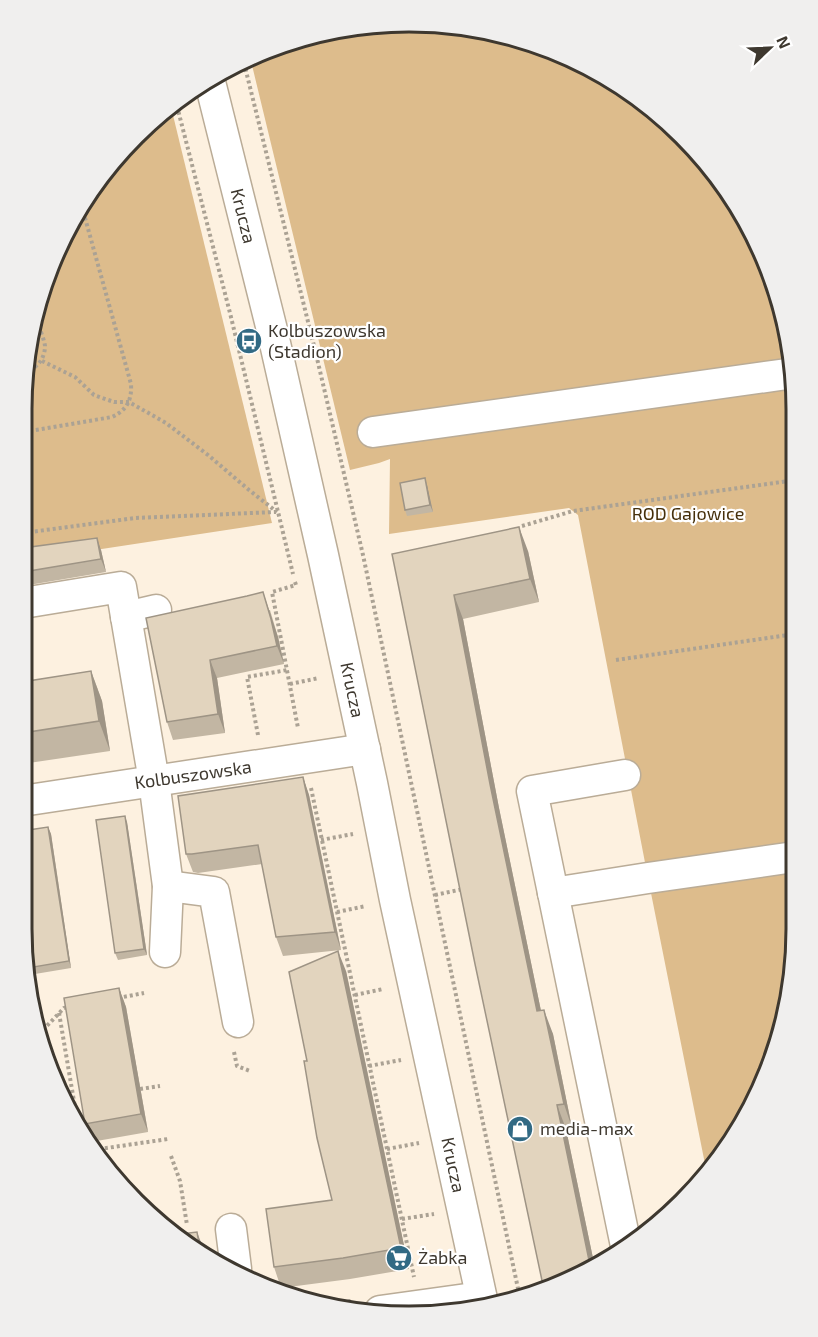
<svg xmlns="http://www.w3.org/2000/svg" width="818" height="1337" viewBox="0 0 818 1337" font-family="'Exo 2',sans-serif">
<style>
.green{fill:#ddbc8c}
.lines{fill:none;stroke-linecap:round;stroke-linejoin:round}
.minor-casing{stroke:#baac97;stroke-width:33}
.path{stroke:#aba294;stroke-width:4;stroke-dasharray:3 3;stroke-linecap:butt}
.minor{stroke:#fff;stroke-width:30}
.wall{fill:#c2b6a3}
.shaded-wall{fill:#9e9485}
.building{fill:#e2d4be;stroke:#9e9485;stroke-width:1.5}
.labels{text-anchor:middle;stroke-width:4.5;stroke-linejoin:round;paint-order:stroke}
.street-label{font-size:18px;fill:#3e382f;stroke:#fff}
.poi-label{font-size:18px;fill:#3e382f;stroke:#fff;text-anchor:start}
.park-label{font-size:18px;fill:#46300b;stroke:#fff}
.rim{fill:none;stroke:#3e382f;stroke-width:3}
</style>
<rect width="100%" height="100%" fill="#fdf1e0"/>
<g class="green">
<path d="M358 24 509 34 645 101 701 153 745 215 784 308 796 383 794 978 768 1076 717 1164 707 1174 648 878 578 515 569 508 389 534 390 459 379 463 350 470 251 61Z"/>
<path d="M172 111 272 523 23 561 24 359 50 261 101 173Z"/>
</g>
<g class="lines">
<defs>
<g id="minor">
<path d="M209 78 272 330 323 555 372 783 395 900 483 1304"/>
<path d="M373 432 794 373"/>
<path d="M23 603 121 587 154 781 168 886 165 952"/>
<path d="M126 617 156 610"/>
<path d="M625 775 532 791 626 1246"/>
<path d="M22 801 365 749"/>
<path d="M168 886 214 892 238 1022"/>
<path d="M553 893 648 878 794 857"/>
<path d="M231 1229 236 1269"/>
<path d="M380 1311 481 1297"/>
</g>
</defs>
<use href="#minor" class="minor-casing"/>
<g class="path">
<path d="M244 63 316 354 363 555 520 1298"/>
<path d="M177 106 230 313 293 574"/>
<path d="M42 361 75 377 94 395 114 402H129L166 423 208 455 249 490 277 512"/>
<path d="M24 372C36 370 45 359 45 346 44 338 38 325 35 317"/>
<path d="M24 432 112 417C127 410 132 400 131 384L82 207"/>
<path d="M522 526 573 511 796 480"/>
<path d="M23 533 135 518 276 512"/>
<path d="M295 582 296 585 272 592 298 728"/>
<path d="M616 660 795 634"/>
<path d="M290 684 319 678"/>
<path d="M258 735 247 677 287 670"/>
<path d="M311 788 414 1277"/>
<path d="M321 840 353 834"/>
<path d="M435 895 463 889"/>
<path d="M337 912 366 906"/>
<path d="M355 995 383 989"/>
<path d="M118 998 144 993"/>
<path d="M59 1013 77 1119"/>
<path d="M234 1052 237 1066 250 1071"/>
<path d="M48 1065 42 1031 64 1008 69 1007"/>
<path d="M369 1066 401 1060"/>
<path d="M140 1089 160 1086"/>
<path d="M387 1149 419 1143"/>
<path d="M93 1150 168 1139"/>
<path d="M171 1156 180 1181 187 1225"/>
<path d="M402 1219 434 1214"/>
<path d="M336 1304 351 1301"/>
</g>
<use href="#minor" class="minor"/>
</g>
<g class="wall">
<path d="M427 485 433 512 407 516 405 510Z"/>
<path d="M23 548 101 550 106 572 23 586Z"/>
<path d="M528 551 539 602 463 619 499 808 541 1011 553 1034 572 1128 566 1129 594 1263 392 554Z"/>
<path d="M270 610 278 637 284 664 217 678 225 733 173 740 167 722 146 618Z"/>
<path d="M91 671 102 701 110 751 22 764V682Z"/>
<path d="M303 777 309 795 341 950 283 956 276 937 262 864 198 873 193 872 186 854Z"/>
<path d="M127 822 147 955 118 960 115 953Z"/>
<path d="M48 827 51 834 71 968 29 975 21 928Z"/>
<path d="M346 971 409 1269 350 1279 281 1288 274 1267 332 1200Z"/>
<path d="M119 988 126 1007 148 1132 91 1142 85 1124Z"/>
</g>
<g class="shaded-wall">
<path d="M425 478 427 485 433 512 430 505Z"/>
<path d="M519 527 528 551 539 602 530 579Z"/>
<path d="M97 538 101 550 106 572 101 559Z"/>
<path d="M263 592 278 637 284 664 277 646Z"/>
<path d="M454 595 463 619 499 808 546 1035 537 1011 490 784Z"/>
<path d="M210 660 217 678 225 733 218 714Z"/>
<path d="M91 671 102 701 110 751 99 721Z"/>
<path d="M303 777 309 795 341 950 335 932Z"/>
<path d="M125 816 127 822 147 955 144 949Z"/>
<path d="M48 827 51 834 71 968 69 961Z"/>
<path d="M338 951 346 971 409 1269 401 1248Z"/>
<path d="M119 988 126 1007 148 1132 141 1114Z"/>
<path d="M544 1010 553 1034 572 1128 564 1104Z"/>
<path d="M557 1105 566 1129 594 1263 590 1265Z"/>
<path d="M197 1232 204 1250V1253L200 1250Z"/>
</g>
<g class="building">
<path d="M425 478 430 505 405 510 400 483Z"/>
<path d="M519 527 530 579 454 595 490 784 537 1011 544 1010 564 1104 557 1105 590 1265 544 1290 475 964 392 554Z"/>
<path d="M97 538 101 559 23 572V548Z"/>
<path d="M263 592 271 619 277 646 210 660 218 714 167 722 146 618 247 596Z"/>
<path d="M91 671 99 721 22 733V682Z"/>
<path d="M303 777 335 932 276 937 258 845 192 854H186L178 796Z"/>
<path d="M125 816 144 949 115 953 96 820Z"/>
<path d="M48 827 69 961 28 968 21 928 22 831Z"/>
<path d="M338 951 401 1248 343 1258 274 1267 266 1209 332 1200 317 1138 304 1061H307L289 972Z"/>
<path d="M119 988 141 1114 85 1124 64 998Z"/>
<path d="M197 1232 200 1250 172 1235Z"/>
</g>
<defs>
<symbol id="bus-disc" viewBox="-11 -11 22 22"><circle r="9.5" fill="#326a84" stroke="#fff"/><path d="M-5-6H5V4H4V6H2V4H-2V6H-4V4H-5ZM-3.5-4V0h7V-4ZM-3.5 1.2v1.5H-2V1.2ZM2 1.2v1.5H3.5V1.2Z" fill="#fff"/></symbol>
<symbol id="shop-disc" viewBox="-11 -11 22 22"><circle r="9.5" fill="#326a84" stroke="#fff"/><path d="M-5-2.5h2.3a2.7 3.5 0 0 1 5.4 0H5L5.5 6h-11ZM-1.5-2.5h3a1.5 2.3 0 0 0-3 0Z" fill="#fff"/></symbol>
<symbol id="supermarket-disc" viewBox="-11 -11 22 22"><circle r="9.5" fill="#326a84" stroke="#fff"/><path d="M-6-5.5h2.5l.6 2H6L4.5 2H-2.5L-4.4-4H-6ZM-1.5 3.2a1.3 1.3 0 1 0 .1 0ZM3 3.2a1.3 1.3 0 1 0 .1 0Z" fill="#fff"/></symbol>
</defs>
<g fill-rule="evenodd">
<use href="#bus-disc" x="234" y="326" width="30" height="30"/>
<use href="#shop-disc" x="505" y="1114" width="30" height="30"/>
<use href="#supermarket-disc" x="384" y="1243" width="30" height="30"/>
</g>
<g class="labels">
<g class="street-label">
<text transform="translate(243 216) rotate(76)" y="6">Krucza</text>
<text transform="translate(352 690) rotate(78)" y="6">Krucza</text>
<text transform="translate(193 775) rotate(-8)" y="6">Kolbuszowska</text>
<text transform="translate(453 1165) rotate(78)" y="6">Krucza</text>
</g>
<g class="poi-label">
<text x="268" y="337">Kolbuszowska<tspan x="268" dy="21">(Stadion)</tspan></text>
<text x="540" y="1135">media-max</text>
<text x="418" y="1264">Żabka</text>
</g>
<g class="park-label">
<text x="688" y="520">ROD Gajowice</text>
</g>
</g>
<path d="M0 0H818V1337H0ZM409 32H409A377 377 0 0 1 786 409V929A377 377 0 0 1 409 1306H409A377 377 0 0 1 32 929V409A377 377 0 0 1 409 32Z" fill="#f0efee" fill-rule="evenodd"/>
<path class="rim" d="M409 32H409A377 377 0 0 1 786 409V929A377 377 0 0 1 409 1306H409A377 377 0 0 1 32 929V409A377 377 0 0 1 409 32Z"/>
<g transform="translate(770 48) rotate(67)" stroke="#ffffff" stroke-width="4.5" paint-order="stroke">
<path d="M0-4.5L10 22L0 15L-10 22Z" fill="#3e382f"/>
<text y="-9" font-size="16" font-weight="bold" text-anchor="middle" fill="#3e382f">N</text>
</g>
</svg>
